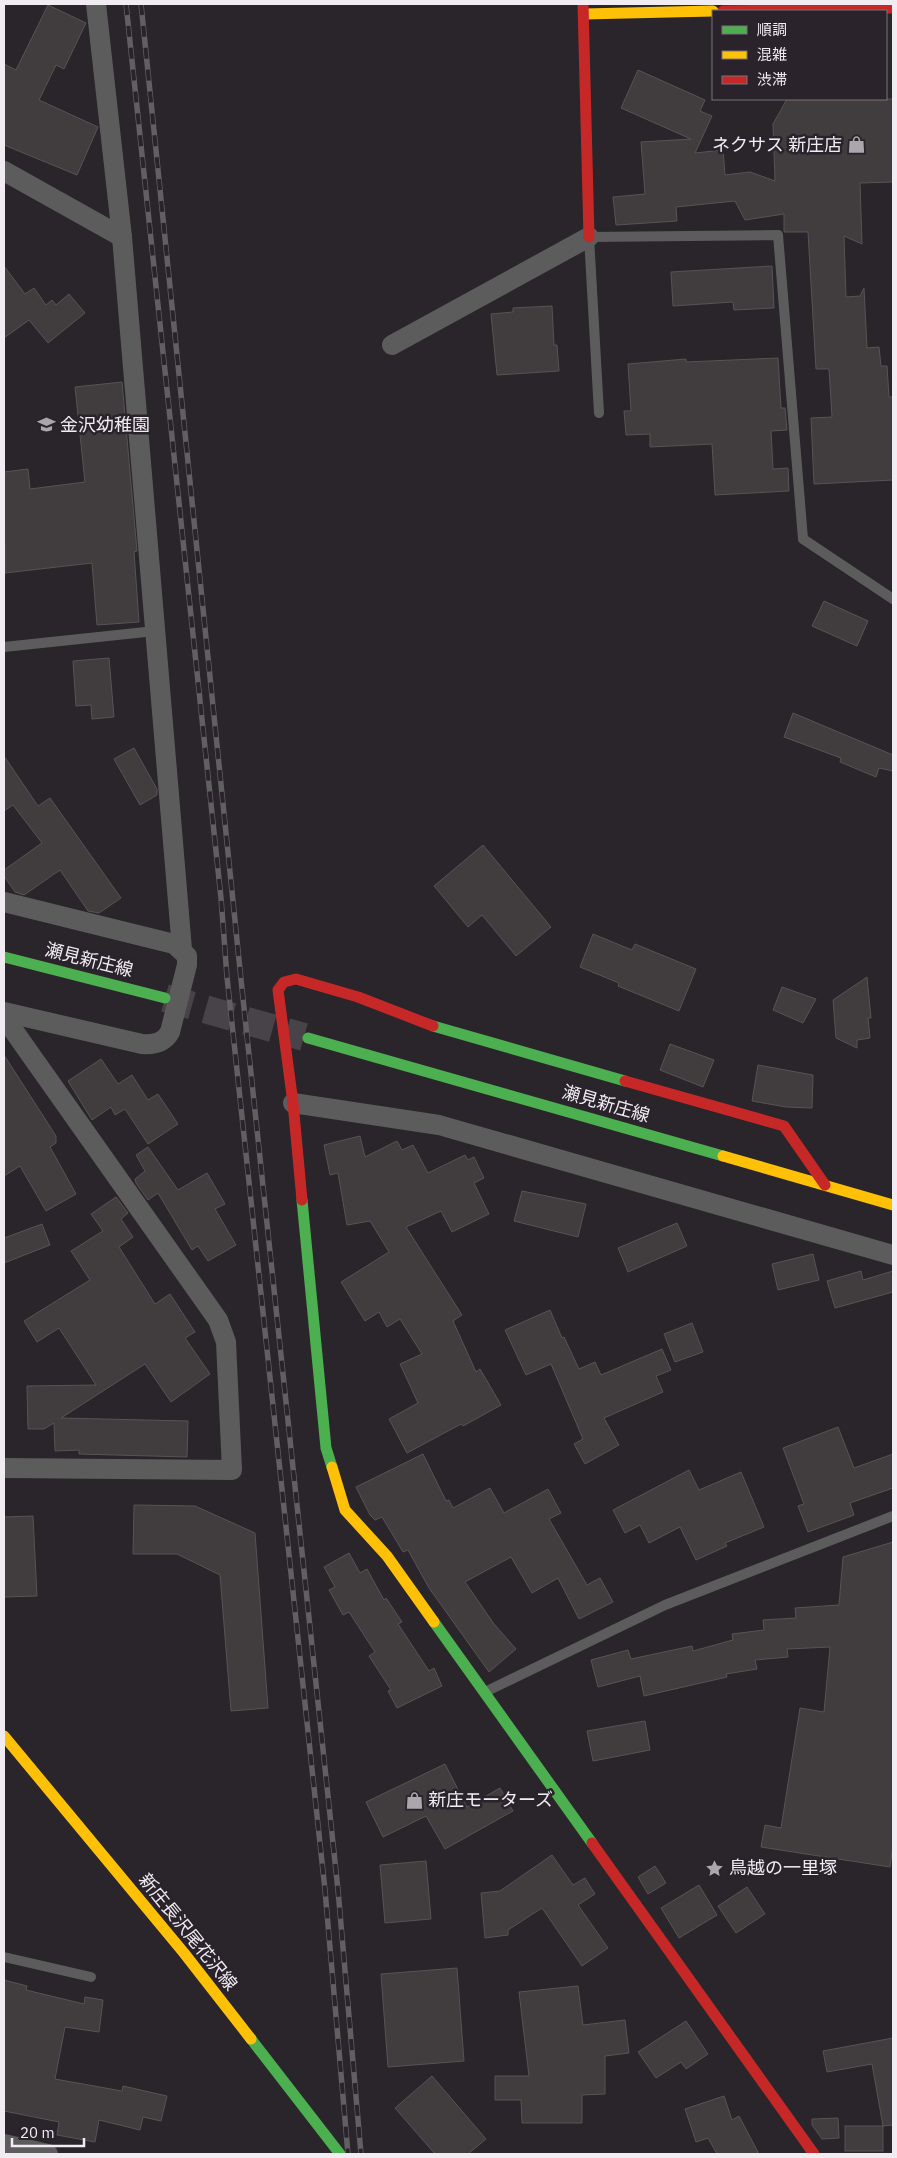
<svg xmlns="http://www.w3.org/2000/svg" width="897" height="2158" viewBox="0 0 897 2158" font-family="'IBM Plex Sans','Noto Sans JP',sans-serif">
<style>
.building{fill:#413d3e;stroke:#585354}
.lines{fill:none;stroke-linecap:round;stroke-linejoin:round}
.secondary-tunnel{stroke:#474348;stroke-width:28;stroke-dasharray:28 14;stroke-linecap:butt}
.lane{stroke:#5d5c5c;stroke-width:10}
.street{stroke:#5d5c5c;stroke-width:20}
.fast{stroke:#4caf50;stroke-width:11}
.slow{stroke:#ffc107;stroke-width:11}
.jam{stroke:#c62828;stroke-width:11}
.rail-casing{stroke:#615f61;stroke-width:5.5}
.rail{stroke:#2a232c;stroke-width:4;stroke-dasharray:11;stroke-linecap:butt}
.labels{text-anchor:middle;stroke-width:5;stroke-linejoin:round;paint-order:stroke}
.poi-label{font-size:18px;fill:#f1ebf2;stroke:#2a232c;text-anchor:start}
.street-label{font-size:18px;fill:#f1ebf2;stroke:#2a232c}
</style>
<rect width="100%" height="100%" fill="#29252a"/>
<g class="building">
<path d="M48 5 86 23 64 69 56 65 39 100 98 127 77 175 4 145V64L16 70Z"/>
<path d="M638 70 705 100 700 111 712 116 695 153 723 150 725 175 750 172 775 181 773 124 787 99H893V182L860 183 862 244 844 236 846 297 860 296 864 288 867 348 879 347 881 366H887L889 397H893V480L814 484 811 418 832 417 829 369H816L808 232H784V214L745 220 735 201 676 207 677 221 616 225 613 197 645 194 641 142 691 139 621 108Z"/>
<path d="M4 266 25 294 34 288 46 305 52 300 56 305 69 294 85 313 48 343 29 320 4 338Z"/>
<path d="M772 266 774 308 734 310 733 302 673 306 671 272Z"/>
<path d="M552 306 554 345H557L559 371 497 375 491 314 513 312V308Z"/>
<path d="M778 358 781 408H785L787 430 771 431 773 469 788 468 789 491 715 495 712 444 650 447V434L626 435 624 411H631L628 364 686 359V362Z"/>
<path d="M122 382 137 551 134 552 139 622 97 625 92 563 5 573 4 472 28 469 30 489 85 482 75 387Z"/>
<path d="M824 601 868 621 857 646 812 626Z"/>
<path d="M109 658 114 717 92 719 91 705 76 706 73 661Z"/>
<path d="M793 713 893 755V771L879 768 876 777 840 762 841 758 784 737Z"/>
<path d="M134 748 157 789V795L140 805 114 759Z"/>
<path d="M4 756 38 806 50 798 121 898 99 913 88 911 60 870 24 895 15 892 4 876V870L42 843 13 805 4 811Z"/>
<path d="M483 845 551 927 516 956 482 915 468 927 434 886Z"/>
<path d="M593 934 632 950 635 944 696 969 679 1011 618 986 619 983 580 967Z"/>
<path d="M867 977 871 1018H868L870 1038 857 1040V1048L836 1038 833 1000Z"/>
<path d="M782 987 816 999 803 1023 773 1010Z"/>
<path d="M670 1044 714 1060 703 1087 660 1070Z"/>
<path d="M4 1055 56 1136V1143L50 1147 76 1194 46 1211 20 1166 4 1176Z"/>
<path d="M101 1059 118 1084 132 1075 148 1100 158 1094 178 1124 148 1144 125 1109 115 1115 111 1107 92 1120 68 1081Z"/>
<path d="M758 1065 813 1075 812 1108 786 1107 752 1101Z"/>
<path d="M360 1136 365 1157 397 1141 402 1150 413 1145 428 1173 465 1155 468 1160 474 1157 484 1178 474 1183 489 1214 452 1232 441 1211 406 1227 462 1315 453 1321 476 1372 480 1369 501 1405 463 1426 461 1424 407 1453 389 1419 418 1403 400 1364 422 1354 400 1319 387 1327 379 1312 365 1321 341 1282 389 1252 370 1221 347 1225 338 1173 330 1175 324 1145Z"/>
<path d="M148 1147 178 1190 207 1173 225 1204 215 1209 236 1245 208 1261 198 1246 192 1250 158 1193 148 1200 136 1183 135 1179 145 1171 136 1155Z"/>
<path d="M522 1191 586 1204 578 1237 514 1221Z"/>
<path d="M116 1197 128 1213 121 1219 133 1237 119 1247 155 1304 170 1294 195 1332 185 1338 210 1374 171 1402 145 1364 61 1418 188 1421 187 1457 79 1454V1450L55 1451 54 1423 44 1429H28L27 1386 96 1385 59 1328 37 1342 24 1321 90 1280 71 1251 103 1231 91 1214Z"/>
<path d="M677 1223 687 1246 628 1272 618 1248Z"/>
<path d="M42 1224 50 1245 4 1263V1238Z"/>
<path d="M813 1254 819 1280 778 1290 772 1264Z"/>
<path d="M861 1271 863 1280 893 1271V1292L835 1308 827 1281Z"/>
<path d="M550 1310 562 1338 564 1337 579 1369 595 1362 601 1375 662 1349 671 1370 656 1376 663 1392 604 1418 619 1445 585 1464 574 1444 583 1439 551 1364 526 1375 505 1330Z"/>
<path d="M692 1323 703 1352 675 1362 664 1334Z"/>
<path d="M838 1427 854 1468 893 1454V1488L850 1503 854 1515 808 1532 798 1506 804 1504 783 1448Z"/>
<path d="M423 1454 446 1501 449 1500 453 1508 490 1488 504 1513 548 1489 561 1513 549 1519 587 1585 600 1578 613 1602 579 1619 558 1578 532 1593 511 1557 465 1582 494 1624 516 1649 489 1672 429 1588 408 1550 403 1552 382 1517 375 1520 370 1515 356 1487Z"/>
<path d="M689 1470 699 1490 741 1472 764 1527 725 1543 727 1546 696 1560 680 1527 649 1543 640 1525 625 1533 613 1510Z"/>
<path d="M134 1505 195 1506 255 1533 268 1708 231 1711 220 1575 177 1554H133Z"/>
<path d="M33 1516 37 1596 4 1597V1517Z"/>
<path d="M893 1542V1846L890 1867 761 1847 765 1825 781 1828 800 1708 824 1712 830 1647 787 1649 788 1657 755 1660 757 1669 726 1674 727 1677 644 1696 640 1676 598 1687 591 1660 628 1650 631 1659 692 1646 693 1651 733 1640 732 1634 764 1630 763 1620 796 1618 795 1608 839 1605 843 1557Z"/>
<path d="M349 1553 360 1573 367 1569 384 1600 386 1598 402 1622 398 1624 429 1671 434 1668 442 1686 397 1708 388 1691 391 1690 369 1656 375 1652 349 1612 343 1615 329 1590 335 1587 324 1567Z"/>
<path d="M645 1721 650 1750 593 1761 587 1731Z"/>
<path d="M445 1764 467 1807 500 1788 513 1811 445 1849 426 1816 383 1837 366 1802Z"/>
<path d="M552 1855 573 1885 585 1878 595 1894 578 1905 608 1948 582 1966 542 1908 508 1930V1935L485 1938 481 1893 500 1891Z"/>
<path d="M426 1861 431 1919 385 1923 380 1865Z"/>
<path d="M655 1866 666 1883 648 1894 638 1877Z"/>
<path d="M699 1885 717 1915 679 1938 661 1908Z"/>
<path d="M747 1887 765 1914 736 1933 718 1906Z"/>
<path d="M457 1968 464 2061 388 2067 381 1974Z"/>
<path d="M4 1980 27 1986 26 1990 84 2004 85 1997 103 2000 99 2032 65 2027 55 2079 122 2091 123 2086 167 2096 161 2121 143 2117 140 2130 99 2120 95 2142 57 2135 59 2122 4 2111Z"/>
<path d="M578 1986 583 2025 625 2020 629 2053 605 2056V2094L582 2095V2123H522L521 2100H495V2076H529L519 1992Z"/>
<path d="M686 2021 708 2054 686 2069 681 2062 656 2078 638 2052Z"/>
<path d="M893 2038V2125L883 2126 872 2064 827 2072 823 2051Z"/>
<path d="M432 2076 486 2139 468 2154H435L395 2108Z"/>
<path d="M724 2096 732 2120 739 2116 759 2154H717L708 2138 696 2142 685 2109Z"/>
<path d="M838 2118 839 2138 822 2139 812 2125V2119Z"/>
<rect x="845" y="2126" width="38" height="25"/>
</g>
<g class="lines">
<path class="secondary-tunnel" d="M165 998 304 1037"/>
<g class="lane">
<path d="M599 413 589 237 778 235 803 539 893 599"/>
<path d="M4 647 155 631"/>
<path d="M485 1692 665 1605 893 1516"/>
<path d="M4 1957 91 1977"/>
</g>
<g class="street">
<path d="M96 4 122 237 182 949"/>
<path d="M4 171 122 237"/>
<path d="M392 345 589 237"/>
<path d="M4 902 174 944 187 956V965L170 1032C164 1043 154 1045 142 1044L4 1012"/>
<path d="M4 1017 218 1320 226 1342 232 1470 4 1468"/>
<path d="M293 1103 439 1125 893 1255"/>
<path d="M4 2144 48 2154"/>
</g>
<g class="fast">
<path d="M4 957 165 998"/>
<path d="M433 1026 625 1081"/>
<path d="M308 1038 723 1156"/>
<path d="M302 1200 326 1448 332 1467"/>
<path d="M434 1622 592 1843"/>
<path d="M251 2039 340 2154"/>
</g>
<g class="slow">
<path d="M584 14 713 11"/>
<path d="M723 1156 893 1205"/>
<path d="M332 1467 345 1510 387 1556 434 1622"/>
<path d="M4 1736 184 1953 251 2039"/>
</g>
<g class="jam">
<path d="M583 4 589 237"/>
<path d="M723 11 893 8"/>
<path d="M625 1081 784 1126 825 1185"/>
<path d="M302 1200 293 1103 278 990 284 982 296 979 358 997 433 1026"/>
<path d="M592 1843 814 2154"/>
</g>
<defs>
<g id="rail">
<path d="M126 4 221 898 227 977 325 1890 348 2154"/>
<path d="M141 4 242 989 338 1890 361 2154"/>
</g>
</defs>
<use href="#rail" class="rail-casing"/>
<use href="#rail" class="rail"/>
</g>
<defs>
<symbol id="shop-bare" viewBox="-9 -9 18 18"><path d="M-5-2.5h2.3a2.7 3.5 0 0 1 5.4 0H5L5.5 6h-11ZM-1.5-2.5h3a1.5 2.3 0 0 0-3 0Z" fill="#aba6ac" stroke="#2a232c" stroke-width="2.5" paint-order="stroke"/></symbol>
<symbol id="school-bare" viewBox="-9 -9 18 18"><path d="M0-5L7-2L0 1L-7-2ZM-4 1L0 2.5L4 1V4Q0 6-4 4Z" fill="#aba6ac" stroke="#2a232c" stroke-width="2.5" paint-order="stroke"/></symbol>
<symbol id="sight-bare" viewBox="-9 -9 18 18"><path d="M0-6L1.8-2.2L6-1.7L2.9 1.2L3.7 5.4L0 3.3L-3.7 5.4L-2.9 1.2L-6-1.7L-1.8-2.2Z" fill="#aba6ac" stroke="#2a232c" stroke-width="2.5" paint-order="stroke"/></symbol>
</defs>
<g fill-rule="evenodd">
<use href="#shop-bare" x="844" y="132" width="25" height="25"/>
<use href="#school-bare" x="34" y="412" width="25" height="25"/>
<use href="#shop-bare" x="402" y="1788" width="25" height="25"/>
<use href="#sight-bare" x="702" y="1856" width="25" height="25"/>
</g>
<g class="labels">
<g class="poi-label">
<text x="842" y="151" text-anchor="end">ネクサス 新庄店</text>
<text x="60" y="431">金沢幼稚園</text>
<text x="428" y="1806">新庄モーターズ</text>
<text x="729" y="1874">鳥越の一里塚</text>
</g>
<g class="street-label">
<text transform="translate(89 960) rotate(14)" y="6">瀬見新庄線</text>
<text transform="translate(606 1104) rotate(16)" y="6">瀬見新庄線</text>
<text transform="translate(188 1932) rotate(51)" y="6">新庄長沢尾花沢線</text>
</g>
</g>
<rect width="897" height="2158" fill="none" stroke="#f1ebf2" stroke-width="10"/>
<rect x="712" y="10" width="175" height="90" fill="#2a232c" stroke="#7a737b"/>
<rect x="722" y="26" width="25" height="8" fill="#4caf50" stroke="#7a737b"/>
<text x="757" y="35" font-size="15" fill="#f1ebf2">順調</text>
<rect x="722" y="51" width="25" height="8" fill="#ffc107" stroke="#7a737b"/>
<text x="757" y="60" font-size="15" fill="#f1ebf2">混雑</text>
<rect x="722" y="76" width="25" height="8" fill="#c62828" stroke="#7a737b"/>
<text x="757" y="85" font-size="15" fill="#f1ebf2">渋滞</text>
<path d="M12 2138v8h72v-8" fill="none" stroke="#f1ebf2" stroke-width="2.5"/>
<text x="20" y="2138" font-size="15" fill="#f1ebf2" stroke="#2a232c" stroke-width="4" paint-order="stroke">20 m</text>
</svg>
